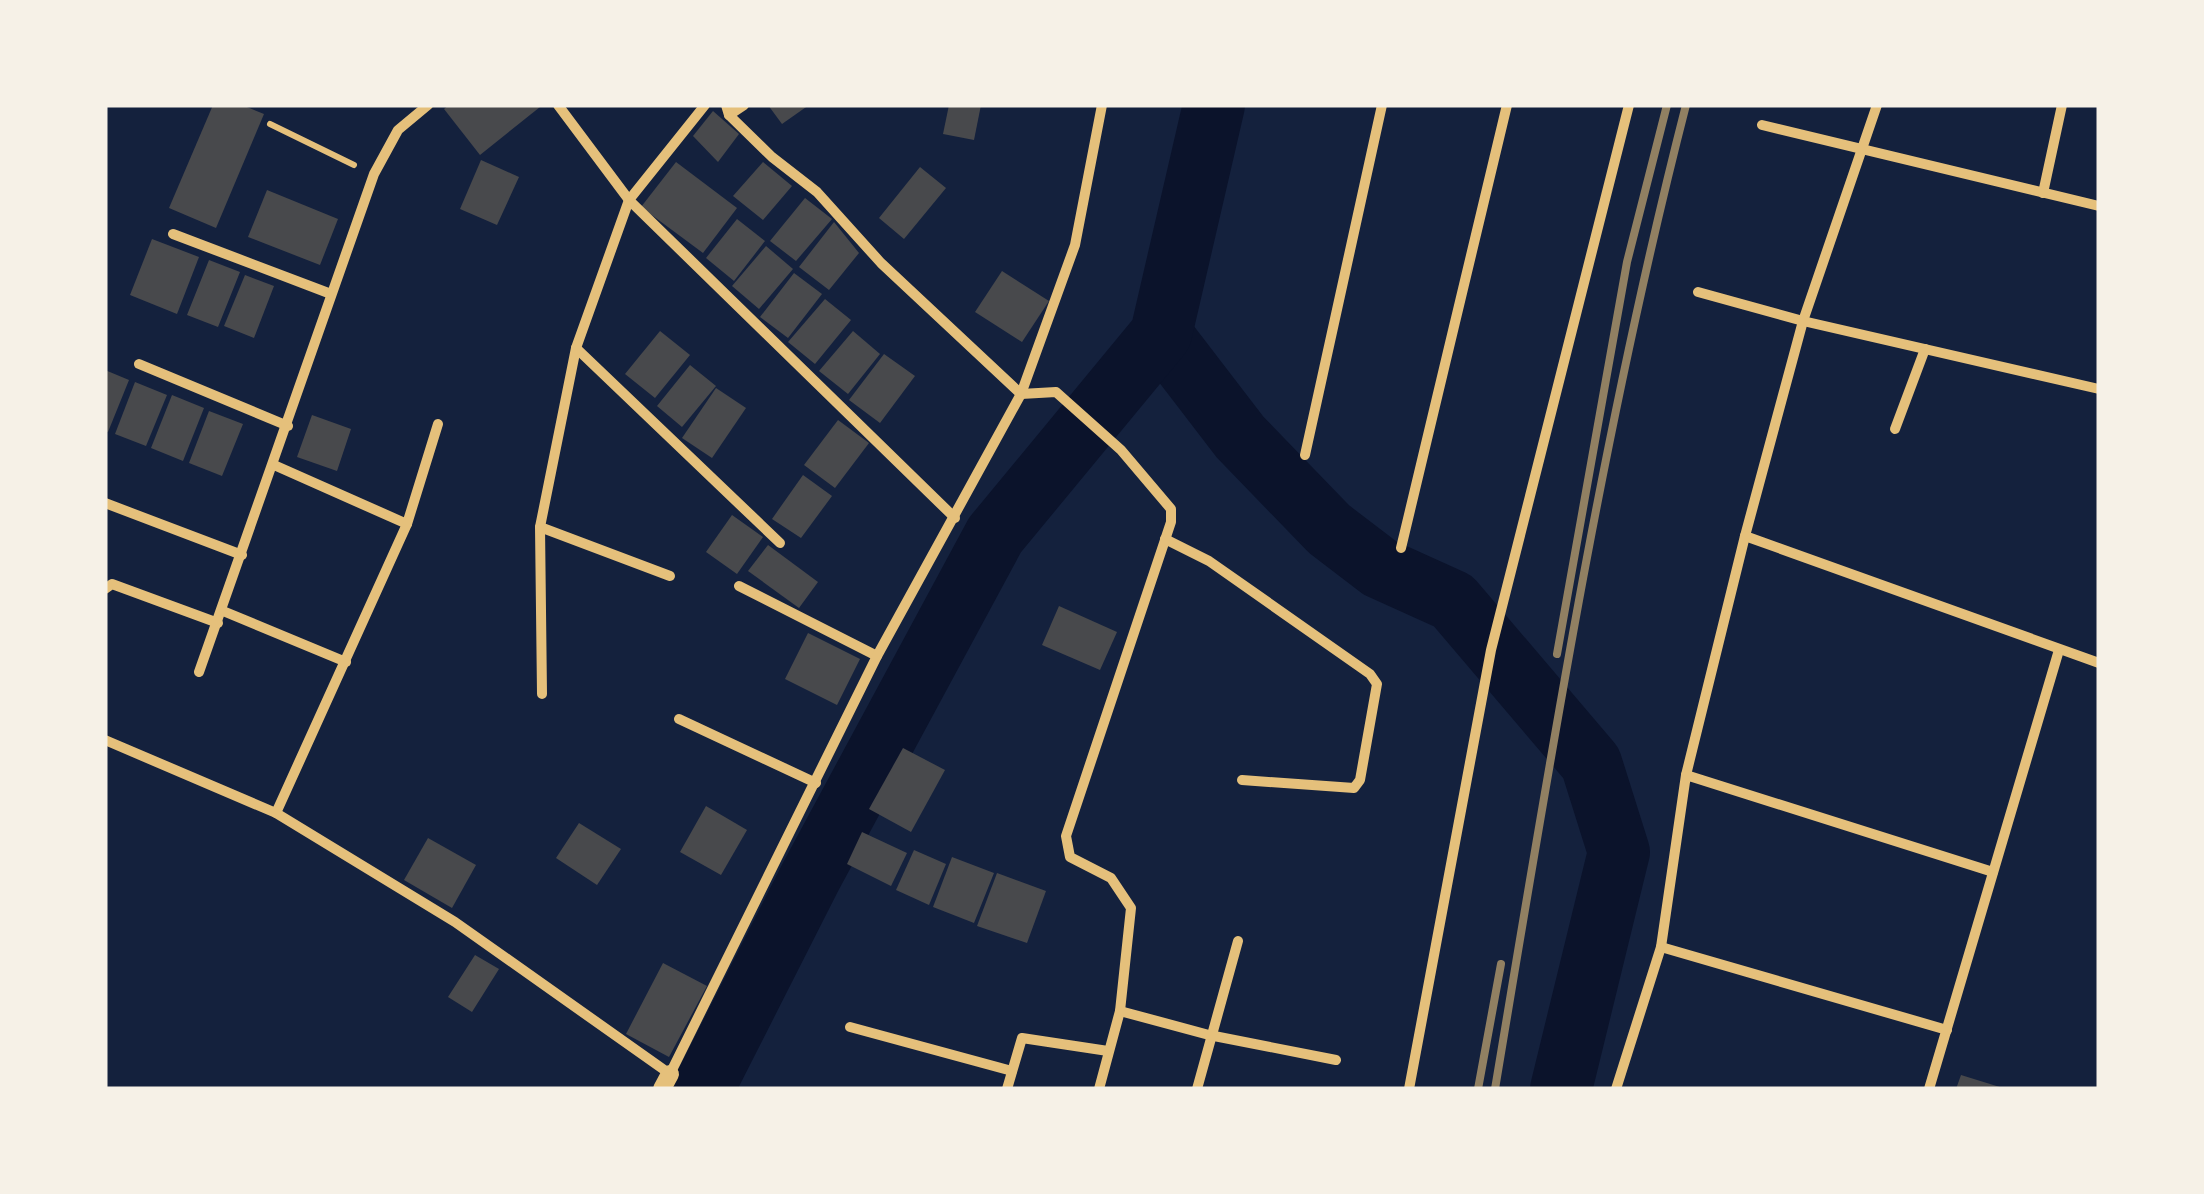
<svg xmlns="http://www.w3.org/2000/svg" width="2204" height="1194" viewBox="0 0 2204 1194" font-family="Karla,sans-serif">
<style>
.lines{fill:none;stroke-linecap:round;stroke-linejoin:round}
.river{stroke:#0b132b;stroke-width:62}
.building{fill:#48494c}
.path{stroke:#e5c07b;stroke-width:6}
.minor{stroke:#e5c07b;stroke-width:10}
.tertiary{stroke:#e5c07b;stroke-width:18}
.rail{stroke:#918062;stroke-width:8}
</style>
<rect width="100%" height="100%" fill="#14213d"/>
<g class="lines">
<g class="river">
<path d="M1161 334 1240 437 1329 529 1380 568 1453 601 1591 763 1619 852 1561 1089"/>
<path d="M703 1089 811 876 995 535 1161 334 1214 105"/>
</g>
</g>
<g class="building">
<path d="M213 105H242L264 114 216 228 169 208Z"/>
<path d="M449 105H538L540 107 480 155 444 109Z"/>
<path d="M768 105H809L782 124Z"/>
<path d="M949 105H981L974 140 943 134Z"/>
<path d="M713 111 739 134 718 162 693 136Z"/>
<path d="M481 160 519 177 497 225 460 209Z"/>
<path d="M676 162 737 208 703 253 641 207Z"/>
<path d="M763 162 792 186 763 220 733 196Z"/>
<path d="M920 167 946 188 904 239 879 218Z"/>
<path d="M267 190 338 219 320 265 248 237Z"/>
<path d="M805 198 832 219 796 261 770 241Z"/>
<path d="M737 219 765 241 734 281 706 258Z"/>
<path d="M834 222 859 253 829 290 799 267Z"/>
<path d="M152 239 199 257 177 314 130 295Z"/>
<path d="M766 246 793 269 759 309 732 286Z"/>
<path d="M209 260 240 272 218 327 187 315Z"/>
<path d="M1002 271 1049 301 1022 342 975 312Z"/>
<path d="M794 273 822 294 788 338 760 317Z"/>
<path d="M245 275 274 286 254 338 224 326Z"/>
<path d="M825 299 851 320 815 364 788 342Z"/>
<path d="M660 331 690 355 655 398 625 374Z"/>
<path d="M853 331 880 354 848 394 819 371Z"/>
<path d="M884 354 915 376 880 423 849 400Z"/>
<path d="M690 365 716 386 682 427 657 406Z"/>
<path d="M105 370 129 380 108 432 105 431Z"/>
<path d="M135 382 167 395 146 446 115 434Z"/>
<path d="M716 388 746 408 712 458 682 438Z"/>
<path d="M172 395 204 408 183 461 151 448Z"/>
<path d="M209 411 243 424 222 476 189 463Z"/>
<path d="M312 415 351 429 337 471 297 457Z"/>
<path d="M838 420 869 443 835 488 804 465Z"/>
<path d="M803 475 832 496 801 538 772 519Z"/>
<path d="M732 515 763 537 737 574 706 552Z"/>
<path d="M768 545 818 582 799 608 748 571Z"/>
<path d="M1059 606 1117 632 1100 670 1042 645Z"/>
<path d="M808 633 860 659 837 705 785 679Z"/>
<path d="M903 748 945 770 911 832 869 809Z"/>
<path d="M706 806 747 830 721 875 680 852Z"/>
<path d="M579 823 621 849 597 885 556 858Z"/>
<path d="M862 832 907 853 891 886 847 864Z"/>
<path d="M428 838 476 865 452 908 404 880Z"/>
<path d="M914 850 946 864 929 905 896 890Z"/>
<path d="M952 857 994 873 974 923 933 907Z"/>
<path d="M997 873 1046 891 1027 943 977 926Z"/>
<path d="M475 955 499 969 472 1012 448 997Z"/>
<path d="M663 963 707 986 669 1057 626 1034Z"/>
<path d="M1961 1075 2003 1088V1089H1956Z"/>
</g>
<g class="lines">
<path class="path" d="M270 124 354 165"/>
<g class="minor">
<path d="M558 105 629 200 955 518"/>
<path d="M726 105 729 115 772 157 817 192 881 263 1021 394 1056 392 1121 450 1171 509V522L1066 836 1070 857 1111 878 1131 908 1120 1011 1099 1089"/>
<path d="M1877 105 1803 321 1745 536 2099 663"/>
<path d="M729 115 744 105"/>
<path d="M1762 125 2099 206"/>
<path d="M2043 193 2062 105"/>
<path d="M173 234 331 294"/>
<path d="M1698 292 1803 321 2099 389"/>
<path d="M576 348 780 543"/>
<path d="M139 364 288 426"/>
<path d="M1895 429 1925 349"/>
<path d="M1305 455 1382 105"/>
<path d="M274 465 407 524"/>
<path d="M105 503 242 555"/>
<path d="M540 527 670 576"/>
<path d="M1165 539 1209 561 1370 674 1377 684 1360 780 1354 788 1242 780"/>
<path d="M1401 548 1507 105"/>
<path d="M739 586 877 656"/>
<path d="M105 589 112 584 218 623"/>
<path d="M223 611 346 662"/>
<path d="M199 672 374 174 398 130 428 105"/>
<path d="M542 694 540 527 576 348 629 200 705 105"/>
<path d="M679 719 816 783"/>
<path d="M105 740 276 813 455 922 670 1074 877 656 1021 394 1075 245 1102 105"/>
<path d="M1686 775 1745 536"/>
<path d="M276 813 407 524 438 424"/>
<path d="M1661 947 1947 1030"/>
<path d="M1120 1011 1209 1035 1336 1060"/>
<path d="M850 1027 1012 1071"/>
<path d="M1007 1089 1022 1038 1108 1051"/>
<path d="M1197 1089 1238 941"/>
<path d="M1409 1089 1491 650 1629 105"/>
<path d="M1616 1089 1661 947 1686 775 1993 872"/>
<path d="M1929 1089 2059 650"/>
</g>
<path class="tertiary" d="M662 1089 670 1074"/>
<g class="rail">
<path d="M1557 654 1627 262 1667 105"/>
<path d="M1478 1089 1501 964"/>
<path d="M1495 1089C1550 760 1603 428 1686 105"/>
</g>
</g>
<rect width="2204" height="1194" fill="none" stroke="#f6f1e7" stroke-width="215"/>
</svg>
